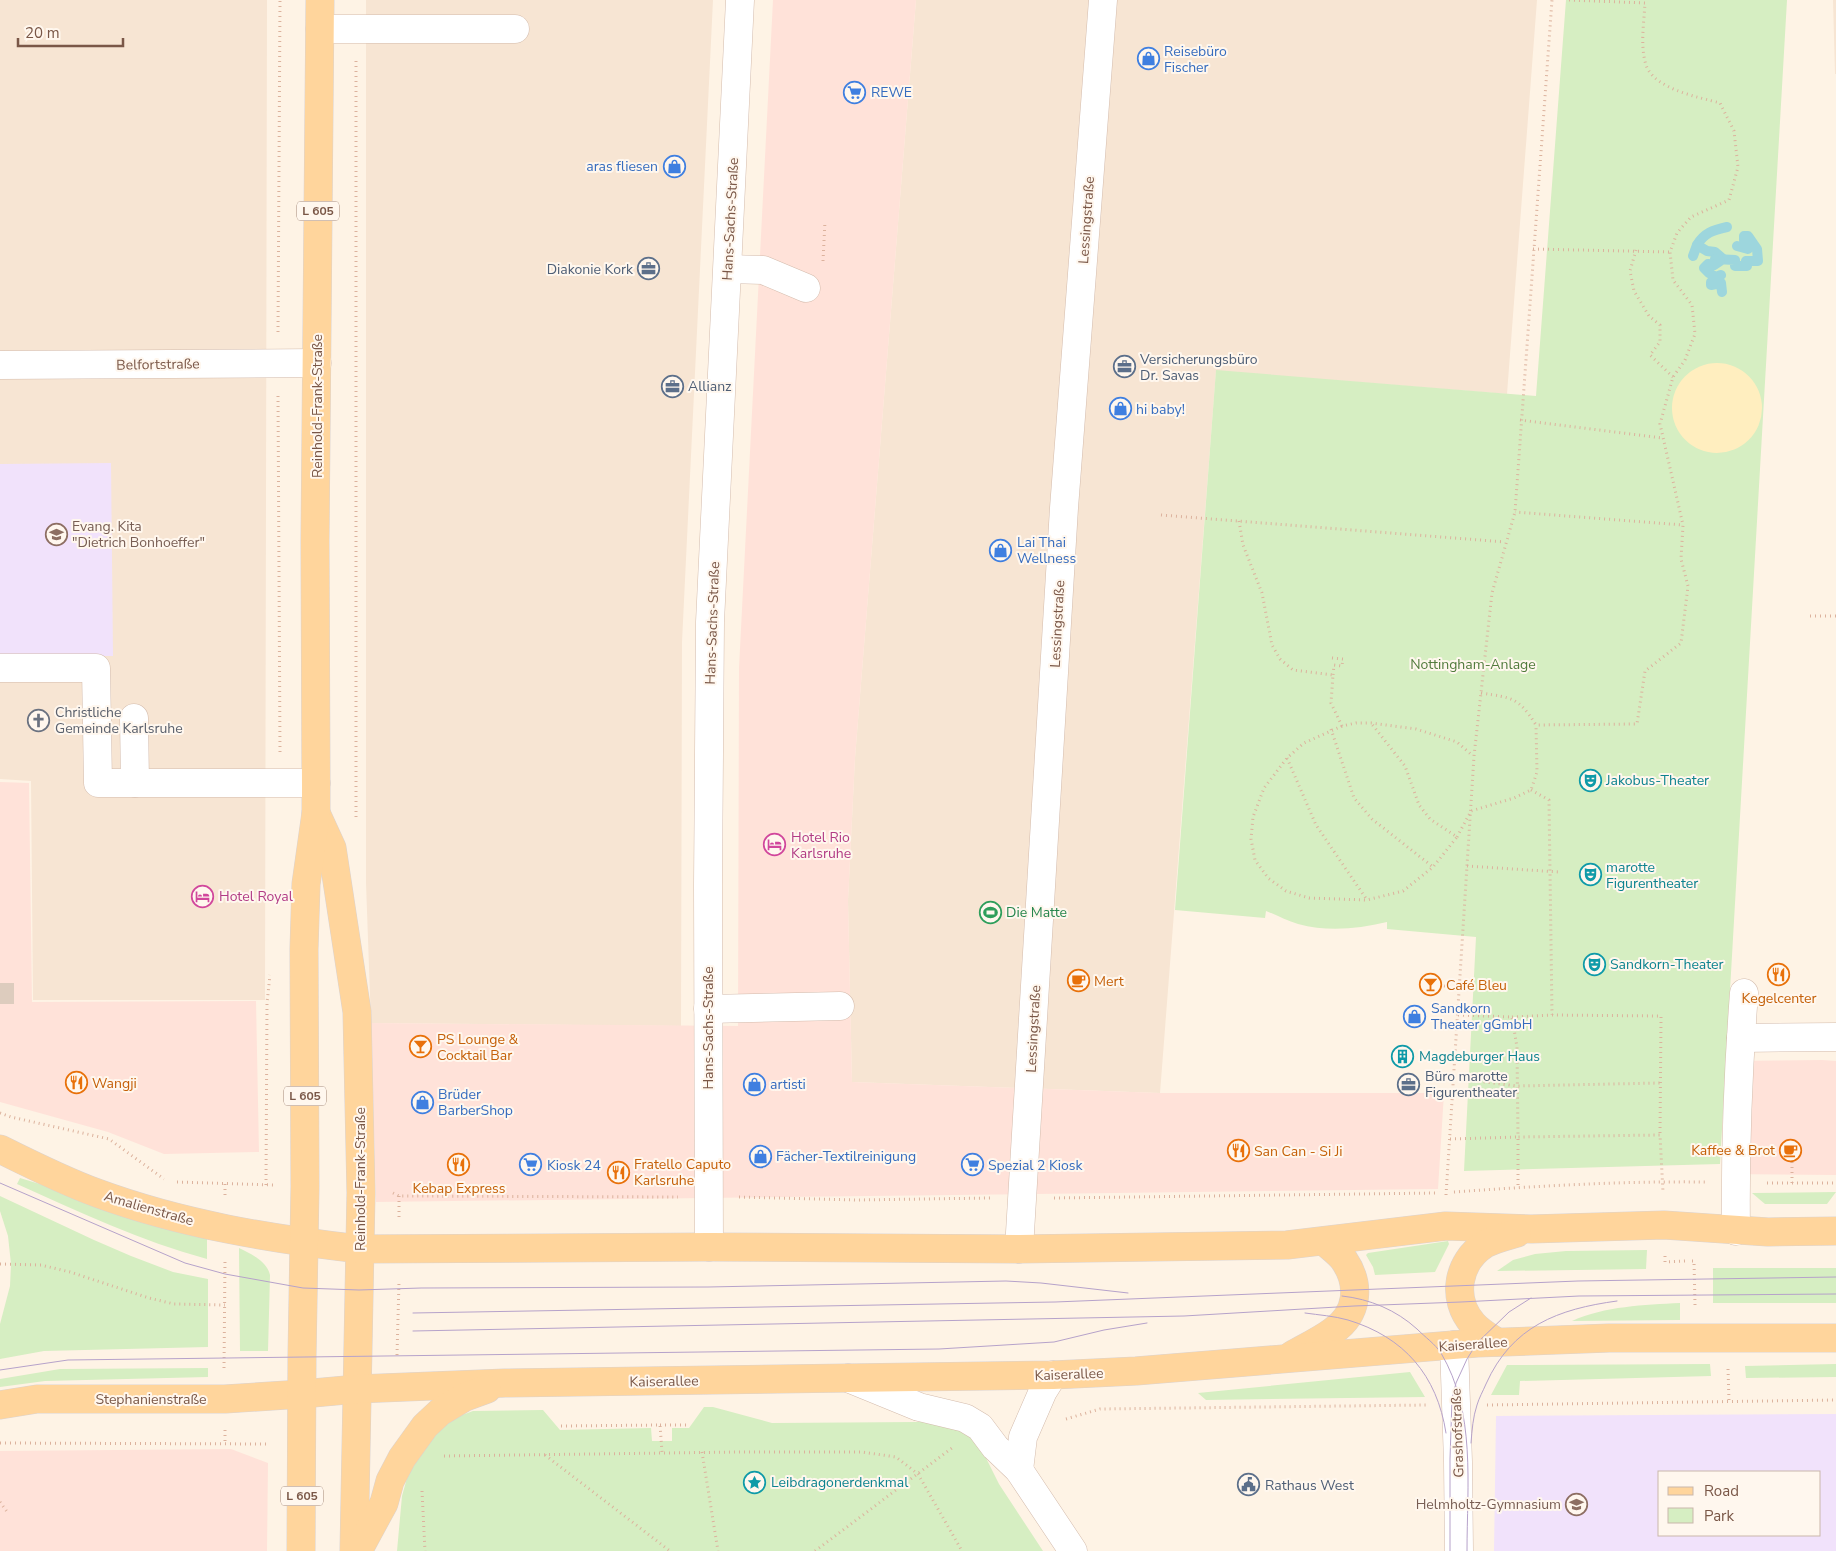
<svg xmlns="http://www.w3.org/2000/svg" width="1836" height="1551" viewBox="0 0 1836 1551" font-family="'Nunito Sans',sans-serif">
<style>
.residential{fill:#f7e5d3}
.commercial{fill:#ffe2d9}
.education{fill:#f1e2fb;fill-rule:evenodd}
.green{fill:#d6eec2}
.sand{fill:#ffeebf}
.lines{fill:none;stroke-linecap:round;stroke-linejoin:round}
.stream{stroke:#9dd6dd;stroke-width:10}
.minor-tunnel{stroke:#ddccbe;stroke-width:28;stroke-dasharray:28 14;stroke-linecap:butt}
.minor-casing{stroke:#d4bcad;stroke-width:29}
.major-casing{stroke:#dcd3cf;stroke-width:29}
.path{stroke:#dcb29d;stroke-width:3;stroke-dasharray:1 4;stroke-linecap:butt}
.minor{stroke:#fff;stroke-width:28}
.major{stroke:#ffd59c;stroke-width:28}
.tram{stroke:#b6a2ca;stroke-width:1}
.labels{text-anchor:middle;stroke-width:4;stroke-linejoin:round;paint-order:stroke}
.shield{fill:#fff7ee;stroke:#a28779;stroke-width:1}
.shield-label{font-size:12px;font-weight:bold;fill:#7a5747}
.shop-label{font-size:14px;fill:#366cbe;stroke:#fff7ee;text-anchor:start}
.street-label{font-size:14px;fill:#7a5747;stroke:#fff7ee}
.service-label{font-size:14px;fill:#4e5e75;stroke:#fff7ee;text-anchor:start}
.education-label{font-size:14px;fill:#785e54;stroke:#fff7ee;text-anchor:start}
.park-label{font-size:14px;fill:#517b3c;stroke:#fff7ee}
.worship-label{font-size:14px;fill:#5b616d;stroke:#fff7ee;text-anchor:start}
.culture-label{font-size:14px;fill:#0d838f;stroke:#fff7ee;text-anchor:start}
.hotel-label{font-size:14px;fill:#b23c85;stroke:#fff7ee;text-anchor:start}
.leisure-label{font-size:14px;fill:#27864d;stroke:#fff7ee;text-anchor:start}
.food-label{font-size:14px;fill:#c56008;stroke:#fff7ee;text-anchor:start}
</style>
<rect width="100%" height="100%" fill="#fef3e5"/>
<g class="residential">
<path d="M0 0H267L265 1000H33L31 781 0 779Z"/>
<path d="M366 0H713L682 642 681 1026 371 1023 366 883Z"/>
<path d="M916 0H1537L1507 394 1216 371 1160 1093 852 1082 848 901 855 758Z"/>
<path d="M1833 0H1836V74H1835Z"/>
</g>
<g class="commercial">
<path d="M773 0H916L855 758 848 901 852 1082 1160 1093H1444L1438 1189 376 1202 371 1023 738 1026 739 668Z"/>
<path d="M0 782 29 783 32 1002 256 1001 259 1152 164 1154 108 1132 0 1102Z"/>
<path d="M1822 1060 1836 1061V1175L1722 1174 1729 1061Z"/>
<path d="M231 1449 268 1463 267 1551H0V1451Z"/>
</g>
<g class="education">
<path d="M111 463 113 656H0V464Z"/>
<path d="M1836 1414V1551H1494L1496 1416ZM1820 1472V1535H1660V1472Z"/>
</g>
<g class="green">
<path d="M1566 0H1787L1720 1164 1464 1171 1476 937 1387 929V922C1357 929 1328 932 1298 924 1287 921 1277 915 1266 911L1265 918 1175 910 1216 370 1536 396Z"/>
<path d="M20 1178 207 1235V1259C141 1241 79 1212 17 1184Z"/>
<path d="M1836 1192 1827 1204H1765L1752 1193Z"/>
<path d="M0 1196 94 1240 131 1256 173 1272 208 1279V1347L44 1351 0 1359V1324L10 1286 11 1264 8 1236 0 1211Z"/>
<path d="M1448 1241 1449 1244 1435 1272 1375 1275 1373 1267 1366 1255 1368 1253Z"/>
<path d="M239 1248C251 1254 267 1261 270 1275L268 1351H240Z"/>
<path d="M1647 1250 1646 1269 1497 1271 1513 1260 1535 1254 1566 1251Z"/>
<rect x="1713" y="1268" width="123" height="35"/>
<path d="M1680 1303V1320L1572 1321C1605 1306 1644 1305 1680 1303Z"/>
<path d="M1836 1364V1377L1746 1378 1745 1366Z"/>
<path d="M1507 1365 1710 1364 1711 1376 1520 1381 1519 1395H1491Z"/>
<path d="M208 1368V1377L45 1381 0 1387V1379L60 1369Z"/>
<path d="M1410 1372 1425 1397 1206 1400 1198 1393Z"/>
<path d="M704 1407H713L772 1423 917 1422 936 1419 960 1426 981 1448 999 1484 1043 1551H397L402 1496 409 1471 437 1431 454 1418 473 1411 543 1410 560 1430 651 1428 652 1441H672V1428H689Z"/>
</g>
<circle class="sand" cx="1717" cy="408" r="45"/>
<g class="lines">
<g class="stream">
<path d="M1697 245C1704 233 1713 230 1727 227"/>
<path d="M1693 256 1697 245 1707 251 1715 252 1722 258"/>
<path d="M1715 259 1735 260V266H1747L1746 261H1758L1757 249 1748 236H1744V240L1748 245V249L1737 246"/>
<path d="M1720 261 1714 265 1708 264 1704 268 1709 273 1716 277 1721 275 1711 282V285L1721 283 1722 292"/>
</g>
<path class="minor-tunnel" d="M0 983V1004"/>
<defs>
<g id="minor">
<path d="M320 29H515"/>
<path d="M728 269 763 270 806 288"/>
<path d="M0 365 317 363"/>
<path d="M0 668H96L98 783H135"/>
<path d="M134 718 135 783H316"/>
<path d="M708 1009 840 1006"/>
<path d="M1741 1038 1836 1037"/>
<path d="M1736 1231C1735 1152 1738 1072 1744 993"/>
<path d="M709 1247 708 885 710 622 740 0"/>
<path d="M1019 1249 1064 508 1103 0"/>
<path d="M1454 1345 1458 1462 1459 1551"/>
<path d="M848 1378 919 1407 965 1418 980 1427 995 1447 1019 1470 1073 1551"/>
<path d="M1019 1470 1023 1437 1043 1391 1053 1375"/>
</g>
<g id="major">
<path d="M316 813 332 848 357 1012 361 1193 354 1551"/>
<path d="M0 1149C32 1165 64 1181 97 1193 181 1224 271 1239 360 1249L709 1247 1019 1249 1287 1245 1446 1226 1531 1229 1664 1225 1768 1232 1836 1231"/>
<path d="M1497 1342C1489 1337 1480 1332 1473 1324 1451 1299 1457 1262 1485 1244 1494 1239 1507 1236 1517 1233"/>
<path d="M1292 1355C1306 1347 1321 1340 1333 1331 1358 1314 1361 1285 1344 1260 1339 1253 1330 1247 1324 1241"/>
<path d="M0 1405 37 1399H225L302 1394 357 1389 505 1383 1053 1375 1136 1371 1477 1343 1609 1338H1836"/>
<path d="M301 1551 302 1356 305 1187 304 949 306 884 316 813V783L315 541 320 0"/>
<path d="M358 1551 384 1503 390 1481 402 1458 425 1426 440 1412 465 1397 487 1389"/>
</g>
</defs>
<use href="#minor" class="minor-casing"/>
<use href="#major" class="major-casing"/>
<g class="path">
<path d="M1569 0 1645 3C1644 23 1640 46 1646 65 1654 89 1698 97 1720 103L1734 131 1738 167 1729 200 1691 217 1677 233 1670 252 1673 280 1692 305 1695 334 1685 360 1673 377 1660 424 1683 525"/>
<path d="M356 61V819"/>
<path d="M1533 249 1670 252"/>
<path d="M1636 250 1630 271 1634 291 1649 316 1660 325V342L1650 355 1673 377"/>
<path d="M823 261 825 221"/>
<path d="M278 332 280 0"/>
<path d="M278 396 280 752"/>
<path d="M1520 420 1662 438"/>
<path d="M1161 515 1505 542"/>
<path d="M1239 521 1243 545 1262 593 1272 645 1280 659 1293 670 1333 675 1331 703 1342 726 1356 723H1371L1416 729 1457 742 1473 756"/>
<path d="M1810 616H1836"/>
<path d="M1332 658 1343 659 1342 666 1334 665 1333 675"/>
<path d="M1481 693C1513 698 1518 697 1536 725L1637 724 1645 671 1681 643 1688 586 1681 559 1683 525 1515 512"/>
<path d="M1342 726 1304 743 1287 758 1264 788 1253 817 1251 839 1255 860 1268 878 1286 891 1309 898 1367 900 1403 891 1433 867 1457 837 1430 819 1419 805 1405 766 1371 723"/>
<path d="M1331 729 1354 798 1372 819 1433 867"/>
<path d="M1287 758 1316 825 1367 900"/>
<path d="M1531 790 1549 800 1552 1015"/>
<path d="M1457 837 1471 811 1514 798 1531 790 1537 772 1536 725"/>
<path d="M1467 866 1559 872"/>
<path d="M1444 986 1459 988"/>
<path d="M1458 1015 1512 1017 1517 1047 1518 1137 1660 1135 1663 1192"/>
<path d="M1512 1017 1552 1015 1661 1016 1660 1135"/>
<path d="M1454 1078 1517 1086 1660 1083"/>
<path d="M0 1113 11 1117 109 1139 164 1179"/>
<path d="M1450 1139 1518 1137V1187"/>
<path d="M177 1182 273 1185"/>
<path d="M1767 1183H1836"/>
<path d="M1792 1183V1162"/>
<path d="M225 1184V1196"/>
<path d="M266 1185 267 1003 270 975"/>
<path d="M1454 1192C1538 1186 1622 1181 1705 1182"/>
<path d="M393 1193 399 1196 678 1197"/>
<path d="M1446 1195 1474 756 1492 593 1515 512 1552 0"/>
<path d="M739 1197 856 1200 991 1198"/>
<path d="M1054 1198 1436 1193"/>
<path d="M399 1217V1196"/>
<path d="M1665 1256V1262L1686 1261"/>
<path d="M1692 1261H1694L1695 1305"/>
<path d="M0 1264 41 1265 70 1272 149 1298 174 1304 225 1305"/>
<path d="M397 1355 399 1281"/>
<path d="M224 1368 225 1260"/>
<path d="M1728 1369 1729 1401"/>
<path d="M1487 1405 1836 1400"/>
<path d="M1066 1419 1100 1409 1426 1405"/>
<path d="M660 1425H689"/>
<path d="M561 1426 660 1425 662 1452"/>
<path d="M225 1430V1443"/>
<path d="M0 1443 269 1444"/>
<path d="M702 1452 718 1551"/>
<path d="M545 1455 670 1551"/>
<path d="M444 1456 739 1452H862L896 1457 918 1474 962 1551"/>
<path d="M422 1491 425 1551"/>
<path d="M0 1502 8 1513"/>
<path d="M815 1551 952 1448"/>
</g>
<use href="#minor" class="minor"/>
<use href="#major" class="major"/>
<g class="tram">
<path d="M0 1183 185 1263 225 1274 303 1288 359 1290 421 1288 708 1287 1006 1281 1041 1283 1128 1293"/>
<path d="M1342 1296C1370 1299 1396 1310 1417 1329 1425 1337 1435 1344 1441 1353 1476 1412 1467 1485 1467 1551"/>
<path d="M413 1313 1055 1302 1578 1281 1836 1277"/>
<path d="M1305 1313C1319 1315 1334 1316 1348 1320 1404 1337 1437 1375 1446 1433"/>
<path d="M413 1331 1184 1316 1354 1306 1461 1302 1579 1296 1836 1294"/>
<path d="M0 1370 68 1360 939 1349 1054 1342 1104 1330 1147 1323"/>
<path d="M1471 1443C1472 1430 1473 1417 1477 1405 1479 1398 1483 1391 1486 1384 1512 1326 1558 1309 1617 1301"/>
<path d="M1450 1551V1459L1452 1399 1456 1383 1467 1359 1477 1343 1509 1312 1531 1298"/>
</g>
</g>
<defs>
<symbol id="shop-ring" viewBox="-11 -11 22 22"><circle r="9.5" fill="#fff7ee" stroke="#3f7fe0" stroke-width="1.5"/><path d="M-5-2.5h2.3a2.7 3.5 0 0 1 5.4 0H5L5.5 6h-11ZM-1.5-2.5h3a1.5 2.3 0 0 0-3 0Z" fill="#3f7fe0"/></symbol>
<symbol id="supermarket-ring" viewBox="-11 -11 22 22"><circle r="9.5" fill="#fff7ee" stroke="#3f7fe0" stroke-width="1.5"/><path d="M-6-5.5h2.5l.6 2H6L4.5 2H-2.5L-4.4-4H-6ZM-1.5 3.2a1.3 1.3 0 1 0 .1 0ZM3 3.2a1.3 1.3 0 1 0 .1 0Z" fill="#3f7fe0"/></symbol>
<symbol id="office-ring" viewBox="-11 -11 22 22"><circle r="9.5" fill="#fff7ee" stroke="#5c6f8a" stroke-width="1.5"/><path d="M-6-3h4V-5.5h4V-3h4V5H-6ZM-1-4.5V-3h2v-1.5ZM-6 0V1H6V0Z" fill="#5c6f8a"/></symbol>
<symbol id="school-ring" viewBox="-11 -11 22 22"><circle r="9.5" fill="#fff7ee" stroke="#8d6e63" stroke-width="1.5"/><path d="M0-5L7-2L0 1L-7-2ZM-4 1L0 2.5L4 1V4Q0 6-4 4Z" fill="#8d6e63"/></symbol>
<symbol id="church-ring" viewBox="-11 -11 22 22"><circle r="9.5" fill="#fff7ee" stroke="#6b7280" stroke-width="1.5"/><path d="M-1.2-6h2.4v3.5h3.3v2.4h-3.3V6h-2.4V-.1h-3.3v-2.4h3.3Z" fill="#6b7280"/></symbol>
<symbol id="theatre-ring" viewBox="-11 -11 22 22"><circle r="9.5" fill="#fff7ee" stroke="#0f9aa8" stroke-width="1.5"/><path d="M-5-5.5Q0-4 5-5.5V0Q5 5 0 6Q-5 5-5 0ZM-3.3-2.5H-1v1.5H-3.3ZM1-2.5H3.3v1.5H1ZM-2.8 1Q0 5.5 2.8 1Z" fill="#0f9aa8"/></symbol>
<symbol id="hotel-ring" viewBox="-11 -11 22 22"><circle r="9.5" fill="#fff7ee" stroke="#d1479c" stroke-width="1.5"/><path d="M-6-4.5h1.5V1H6V5H4.5V3h-9V5H-6ZM-4 0a1.8 1.8 0 1 1 3.6 0ZM.5 0V-2.5h3Q6-2.5 6 0Z" fill="#d1479c"/></symbol>
<symbol id="stadium-ring" viewBox="-11 -11 22 22"><circle r="9.5" fill="#fff7ee" stroke="#2e9e5b" stroke-width="1.5"/><path d="M0-5a6.5 5 0 1 0 0 10a6.5 5 0 1 0 0-10ZM-3.5-1.8h7v3.6h-7Z" fill="#2e9e5b"/></symbol>
<symbol id="restaurant-ring" viewBox="-11 -11 22 22"><circle r="9.5" fill="#fff7ee" stroke="#e8710a" stroke-width="1.5"/><path d="M-5-6h1v4h1v-4h1v4h1v-4h1v5L-1.5 .5V6h-2V.5L-5-1ZM5-6V6H3V1.5H1.5Q1.5-4 5-6Z" fill="#e8710a"/></symbol>
<symbol id="cafe-ring" viewBox="-11 -11 22 22"><circle r="9.5" fill="#fff7ee" stroke="#e8710a" stroke-width="1.5"/><path d="M-5.5-4.5H6V0H3Q3 3.5 0 3.5H-2.5Q-5.5 3.5-5.5 0ZM3-3.2v2h1.7v-2ZM-6 4.5H4V6H-6Z" fill="#e8710a"/></symbol>
<symbol id="bar-ring" viewBox="-11 -11 22 22"><circle r="9.5" fill="#fff7ee" stroke="#e8710a" stroke-width="1.5"/><path d="M-6-5H6L.8 .8V4.5H3.5V6h-7V4.5H-.8V.8Z" fill="#e8710a"/></symbol>
<symbol id="building-ring" viewBox="-11 -11 22 22"><circle r="9.5" fill="#fff7ee" stroke="#0f9aa8" stroke-width="1.5"/><path d="M-4-6H4V6H1V3H-1V6H-4ZM-2.5-4.3h1.7v1.8h-1.7ZM.8-4.3h1.7v1.8H.8ZM-2.5-1h1.7V.8h-1.7ZM.8-1h1.7V.8H.8Z" fill="#0f9aa8"/></symbol>
<symbol id="sight-ring" viewBox="-11 -11 22 22"><circle r="9.5" fill="#fff7ee" stroke="#0f9aa8" stroke-width="1.5"/><path d="M0-6L1.8-2.2L6-1.7L2.9 1.2L3.7 5.4L0 3.3L-3.7 5.4L-2.9 1.2L-6-1.7L-1.8-2.2Z" fill="#0f9aa8"/></symbol>
<symbol id="civic-ring" viewBox="-11 -11 22 22"><circle r="9.5" fill="#fff7ee" stroke="#5c6f8a" stroke-width="1.5"/><path d="M-.6-6.5H3V-4.5H.6V-3L4-1V1h2V6H-6V1h2V-1L-.6-3ZM-1.2 2.5V6h2.4V2.5Z" fill="#5c6f8a"/></symbol>
</defs>
<g fill-rule="evenodd">
<use href="#shop-ring" x="1136" y="46" width="25" height="25"/>
<use href="#supermarket-ring" x="842" y="80" width="25" height="25"/>
<use href="#shop-ring" x="662" y="154" width="25" height="25"/>
<use href="#office-ring" x="636" y="256" width="25" height="25"/>
<use href="#office-ring" x="1112" y="354" width="25" height="25"/>
<use href="#office-ring" x="660" y="374" width="25" height="25"/>
<use href="#shop-ring" x="1108" y="396" width="25" height="25"/>
<use href="#school-ring" x="44" y="522" width="25" height="25"/>
<use href="#shop-ring" x="988" y="538" width="25" height="25"/>
<use href="#church-ring" x="26" y="708" width="25" height="25"/>
<use href="#theatre-ring" x="1578" y="768" width="25" height="25"/>
<use href="#hotel-ring" x="762" y="832" width="25" height="25"/>
<use href="#theatre-ring" x="1578" y="862" width="25" height="25"/>
<use href="#hotel-ring" x="190" y="884" width="25" height="25"/>
<use href="#stadium-ring" x="978" y="900" width="25" height="25"/>
<use href="#theatre-ring" x="1582" y="952" width="25" height="25"/>
<use href="#restaurant-ring" x="1766" y="962" width="25" height="25"/>
<use href="#cafe-ring" x="1066" y="968" width="25" height="25"/>
<use href="#bar-ring" x="1418" y="972" width="25" height="25"/>
<use href="#shop-ring" x="1402" y="1004" width="25" height="25"/>
<use href="#bar-ring" x="408" y="1034" width="25" height="25"/>
<use href="#building-ring" x="1390" y="1044" width="25" height="25"/>
<use href="#restaurant-ring" x="64" y="1070" width="25" height="25"/>
<use href="#shop-ring" x="742" y="1072" width="25" height="25"/>
<use href="#office-ring" x="1396" y="1072" width="25" height="25"/>
<use href="#shop-ring" x="410" y="1090" width="25" height="25"/>
<use href="#cafe-ring" x="1778" y="1138" width="25" height="25"/>
<use href="#restaurant-ring" x="1226" y="1138" width="25" height="25"/>
<use href="#shop-ring" x="748" y="1144" width="25" height="25"/>
<use href="#restaurant-ring" x="446" y="1152" width="25" height="25"/>
<use href="#supermarket-ring" x="518" y="1152" width="25" height="25"/>
<use href="#supermarket-ring" x="960" y="1152" width="25" height="25"/>
<use href="#restaurant-ring" x="606" y="1160" width="25" height="25"/>
<use href="#sight-ring" x="742" y="1470" width="25" height="25"/>
<use href="#civic-ring" x="1236" y="1472" width="25" height="25"/>
<use href="#school-ring" x="1564" y="1492" width="25" height="25"/>
</g>
<g class="labels">
<g class="shield">
<rect x="297" y="201.5" width="42" height="19" rx="4"/>
<rect x="284" y="1086.5" width="42" height="19" rx="4"/>
<rect x="281" y="1486.5" width="42" height="19" rx="4"/>
</g>
<g class="shield-label">
<text x="318" y="215">L 605</text>
<text x="305" y="1100">L 605</text>
<text x="302" y="1500">L 605</text>
</g>
<g class="shop-label">
<text x="1164" y="56">Reisebüro<tspan x="1164" dy="16">Fischer</tspan></text>
<text x="871" y="97">REWE</text>
<text x="658" y="171" text-anchor="end">aras fliesen</text>
<text x="1136" y="414">hi baby!</text>
<text x="1017" y="547">Lai Thai<tspan x="1017" dy="16">Wellness</tspan></text>
<text x="1431" y="1013">Sandkorn<tspan x="1431" dy="16">Theater gGmbH</tspan></text>
<text x="770" y="1089">artisti</text>
<text x="438" y="1099">Brüder<tspan x="438" dy="16">BarberShop</tspan></text>
<text x="776" y="1161">Fächer-Textilreinigung</text>
<text x="547" y="1170">Kiosk 24</text>
<text x="988" y="1170">Spezial 2 Kiosk</text>
</g>
<g class="street-label">
<text transform="translate(730 219) rotate(-87)" y="5">Hans-Sachs-Straße</text>
<text transform="translate(1086 220) rotate(-86)" y="5">Lessingstraße</text>
<text transform="translate(158 364) rotate(-1)" y="5">Belfortstraße</text>
<text transform="translate(317 406) rotate(-90)" y="5">Reinhold-Frank-Straße</text>
<text transform="translate(712 623) rotate(-88)" y="5">Hans-Sachs-Straße</text>
<text transform="translate(1057 624) rotate(-87)" y="5">Lessingstraße</text>
<text transform="translate(708 1028) rotate(-90)" y="5">Hans-Sachs-Straße</text>
<text transform="translate(1033 1029) rotate(-87)" y="5">Lessingstraße</text>
<text transform="translate(360 1179) rotate(-90)" y="5">Reinhold-Frank-Straße</text>
<text transform="translate(149 1208) rotate(16)" y="5">Amalienstraße</text>
<text transform="translate(1473 1344) rotate(-4)" y="5">Kaiserallee</text>
<text transform="translate(1069 1374) rotate(-2)" y="5">Kaiserallee</text>
<text transform="translate(664 1381) rotate(-1)" y="5">Kaiserallee</text>
<text x="151" y="1404">Stephanienstraße</text>
<text transform="translate(1457 1433) rotate(-92)" y="5">Grashofstraße</text>
</g>
<g class="service-label">
<text x="633" y="274" text-anchor="end">Diakonie Kork</text>
<text x="1140" y="364">Versicherungsbüro<tspan x="1140" dy="16">Dr. Savas</tspan></text>
<text x="688" y="391">Allianz</text>
<text x="1425" y="1081">Büro marotte<tspan x="1425" dy="16">Figurentheater</tspan></text>
<text x="1265" y="1490">Rathaus West</text>
</g>
<g class="education-label">
<text x="72" y="531">Evang. Kita<tspan x="72" dy="16">"Dietrich Bonhoeffer"</tspan></text>
<text x="1561" y="1509" text-anchor="end">Helmholtz-Gymnasium</text>
</g>
<g class="park-label">
<text x="1473" y="669">Nottingham-Anlage</text>
</g>
<g class="worship-label">
<text x="55" y="717">Christliche<tspan x="55" dy="16">Gemeinde Karlsruhe</tspan></text>
</g>
<g class="culture-label">
<text x="1606" y="785">Jakobus-Theater</text>
<text x="1606" y="872">marotte<tspan x="1606" dy="16">Figurentheater</tspan></text>
<text x="1610" y="969">Sandkorn-Theater</text>
<text x="1419" y="1061">Magdeburger Haus</text>
<text x="771" y="1487">Leibdragonerdenkmal</text>
</g>
<g class="hotel-label">
<text x="791" y="842">Hotel Rio<tspan x="791" dy="16">Karlsruhe</tspan></text>
<text x="219" y="901">Hotel Royal</text>
</g>
<g class="leisure-label">
<text x="1006" y="917">Die Matte</text>
</g>
<g class="food-label">
<text x="1094" y="986">Mert</text>
<text x="1446" y="990">Café Bleu</text>
<text x="1779" y="1003" text-anchor="middle">Kegelcenter</text>
<text x="437" y="1044">PS Lounge &amp;<tspan x="437" dy="16">Cocktail Bar</tspan></text>
<text x="92" y="1088">Wangji</text>
<text x="1775" y="1155" text-anchor="end">Kaffee &amp; Brot</text>
<text x="1254" y="1156">San Can - Si Ji</text>
<text x="634" y="1169">Fratello Caputo<tspan x="634" dy="16">Karlsruhe</tspan></text>
<text x="459" y="1193" text-anchor="middle">Kebap Express</text>
</g>
</g>
<rect x="1658" y="1471" width="162" height="65" fill="#fff7ee" stroke="#cab7ab"/>
<rect x="1668" y="1487" width="25" height="8" fill="#ffd59c" stroke="#cab7ab"/>
<text x="1704" y="1496" font-size="15" fill="#7a5747">Road</text>
<rect x="1668" y="1508" width="25" height="15" fill="#d6eec2" stroke="#cab7ab"/>
<text x="1704" y="1521" font-size="15" fill="#7a5747">Park</text>
<path d="M18 38v8h105v-8" fill="none" stroke="#7a5747" stroke-width="2.5"/>
<text x="25" y="38" font-size="15" fill="#7a5747" stroke="#fff7ee" stroke-width="4" paint-order="stroke">20 m</text>
</svg>
